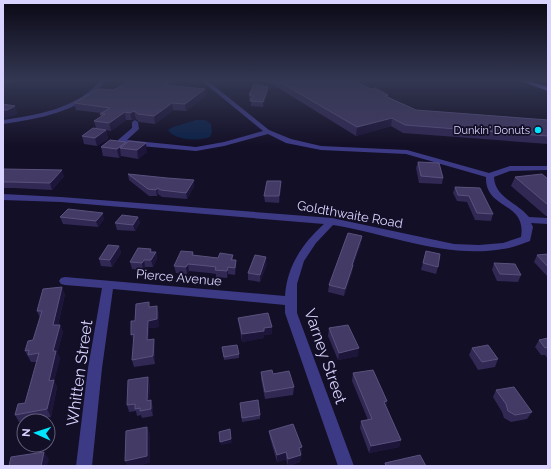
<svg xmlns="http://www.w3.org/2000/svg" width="551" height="469" viewBox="0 0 551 469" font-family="Raleway,sans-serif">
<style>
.water{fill:#0c2248}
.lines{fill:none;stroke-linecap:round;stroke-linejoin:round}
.minor{fill:#3d3a85;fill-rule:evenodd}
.tertiary{fill:#3d3a85;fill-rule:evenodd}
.secondary{fill:#6f6bff;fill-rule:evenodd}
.wall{fill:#312854}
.shaded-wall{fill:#1d163a}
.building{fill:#433a66;stroke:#5a527e}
.poi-dot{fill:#00e5ff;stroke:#130f26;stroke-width:1.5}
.labels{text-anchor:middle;stroke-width:3.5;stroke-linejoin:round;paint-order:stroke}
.far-poi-label{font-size:11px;fill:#d9d4ff;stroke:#130f26;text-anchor:end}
.street-label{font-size:13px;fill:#d9d4ff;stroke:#130f26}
.near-street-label{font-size:16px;fill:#d9d4ff;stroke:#130f26}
</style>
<rect width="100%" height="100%" fill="#130f26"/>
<path class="water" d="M196 120H205L211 124 212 132 210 137C200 141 175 141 168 130L173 127Z"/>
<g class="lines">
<g class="minor">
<path d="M97 81H103L104 83C81 112 37 119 3 124V120C36 115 75 109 98 83Z"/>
<path d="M202 81H208L269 130 291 139 321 146 407 150 489 173 510 166H548V170L510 171 494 177C495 198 517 202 529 217L548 218V224L531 223 533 227 530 241C521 244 512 248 503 249 446 259 389 234 333 225L316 243 304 261 297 284V313L354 466H338L285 313V305L113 289 102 368 92 466H76L88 368 102 288 65 285 61 284 59 281 61 278 65 277 285 296C287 266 302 244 324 224L61 202 3 200V194L61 197 332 218 454 244 479 245 503 243 521 237C527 201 485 210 486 177L406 154 321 150 286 143 268 134 224 146 196 151 118 144V140L132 128V122L135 120 138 122 139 129 127 140 196 147 224 142 263 131Z"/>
</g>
<path class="tertiary" d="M3 81H17L3 84Z"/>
<path class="secondary" d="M521 81H529L548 87V91Z"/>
</g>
<g class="wall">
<path d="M267 81H354L416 110 548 120V144L403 133 391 126 356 136Z"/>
<path d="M172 86 205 89 206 96 186 111 173 110 155 124 139 122 136 119 132 120H126L111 131 96 128 94 121 101 117 100 114 101 113 76 110 74 103 113 90Z"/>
<path d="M268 92 263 107 251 106V100H249V95Z"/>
<path d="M106 130 108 139 97 146 84 144 82 136Z"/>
<path d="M126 143 147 152 138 159 121 156 119 158 103 156 101 147Z"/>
<path d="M418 162 443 178 442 184 419 183 416 168Z"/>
<path d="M3 169 64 176 52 190 14 188H3Z"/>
<path d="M128 174 194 186 187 199 162 197 158 194 157 196H149L129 180Z"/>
<path d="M515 177 548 179V216H546L511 186Z"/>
<path d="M281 181V188L279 203 265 202 264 196Z"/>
<path d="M455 187 480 188 493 214 491 221 475 220 467 202 457 201 453 193Z"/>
<path d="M60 217 104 219 98 227 63 224Z"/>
<path d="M138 217 140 223 135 231 117 230 115 223Z"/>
<path d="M362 236 361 243 353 266 352 272 344 296 328 292 329 285Z"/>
<path d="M119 246 121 253 112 267 101 266 99 259Z"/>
<path d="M151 249 152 252H156L157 259 153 267H145L143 270 132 269 130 262Z"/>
<path d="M426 251 438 267 436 274 421 270Z"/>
<path d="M193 252 194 256 218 258 233 255V260H236V267L235 275 228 274 227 278 216 277V274L209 273 189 271 187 274 176 273 174 266Z"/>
<path d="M548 254V276H547L534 262 537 255Z"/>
<path d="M494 263 521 275 518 282 497 281 492 270Z"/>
<path d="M267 264 260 282 248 280V273Z"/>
<path d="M65 294 58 325H60L63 332 57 353 60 358 54 381 57 387 51 417 19 422 15 415 25 403 37 362H31L25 351 33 340 40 318 37 311Z"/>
<path d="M150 307 159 313V327L149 328V340L155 346V364L134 367 132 360 134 342H133L135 321Z"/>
<path d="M238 318 272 334 264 335V338L242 342 239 325Z"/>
<path d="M329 328 358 356 338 360 328 336Z"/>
<path d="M548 338V359L545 355H541L535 347 539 340Z"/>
<path d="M222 347 239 354V358L224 360Z"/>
<path d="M472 348 498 359 495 367 478 370 469 355Z"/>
<path d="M261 372 273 374 294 387 293 395 265 399 261 379Z"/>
<path d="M353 373 387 401 386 406 401 440 399 447 369 453 360 428 361 421 368 420 352 381Z"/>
<path d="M150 384 149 400 153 407V416L142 418 141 415 137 416 136 411 129 412 127 405Z"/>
<path d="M496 390 532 412 527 419 511 422 504 418 502 412 493 397Z"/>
<path d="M240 403 260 415V419L242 422Z"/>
<path d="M269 431 302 447 300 462 288 466 286 459 277 462 270 438Z"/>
</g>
<g class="shaded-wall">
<path d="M170 81H179L165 92 164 85Z"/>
<path d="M268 87V92L263 107V102Z"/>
<path d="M205 89 206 96 186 111 185 104Z"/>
<path d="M172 103 173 110 155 124 154 116Z"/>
<path d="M15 106 18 114 10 117 3 118V110Z"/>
<path d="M134 111 136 119 132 120 130 113Z"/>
<path d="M125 112 126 120 111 131 109 123Z"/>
<path d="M392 118 391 126 356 136 357 127Z"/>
<path d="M106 130 108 139 97 146 95 138Z"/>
<path d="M146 143 147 152 138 159 137 150Z"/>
<path d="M120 148 121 156 119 158 117 149Z"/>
<path d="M62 170 64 176 52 190 50 183Z"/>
<path d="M194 180V186L187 199 186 193Z"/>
<path d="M281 181V188L279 203V196Z"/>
<path d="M157 188 158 194 157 196 156 190Z"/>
<path d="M103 213 104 219 98 227 96 221Z"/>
<path d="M138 217 140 223 135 231 133 225Z"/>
<path d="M362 236 361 243 353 266 352 272 344 296 345 289 352 265Z"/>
<path d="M119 246 121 253 112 267 110 260Z"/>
<path d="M156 252 157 259 153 267 151 260Z"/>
<path d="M266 257 267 264 260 282V275Z"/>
<path d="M144 260 145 267 143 270 142 263Z"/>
<path d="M236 260V267L235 275V268Z"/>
<path d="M188 264 189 271 187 274 186 267Z"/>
<path d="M228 267V274L227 278V271Z"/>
<path d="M62 287 65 294 56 333 53 325Z"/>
<path d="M157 306 159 313V327L149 328V347L147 340 148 321Z"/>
<path d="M60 325 63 332 57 353 60 358 54 381 57 387 51 417 47 409 49 381 53 351Z"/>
<path d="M272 327V334L264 335V338L242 342V334L264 328Z"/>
<path d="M134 334 136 341 133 342 131 335Z"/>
<path d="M154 339 155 346V364L153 356Z"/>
<path d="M359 348 358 356 338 360 339 353Z"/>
<path d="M148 377 150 384 149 408 147 401Z"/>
<path d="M151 400 153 407V416L151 409Z"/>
<path d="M387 401 385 408 384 402Z"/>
<path d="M147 427 150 434V463L138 466H127L125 461Z"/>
<path d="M231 439 232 443 221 445 220 442Z"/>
<path d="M401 440 399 447 369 453 371 446Z"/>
<path d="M302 447 301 454 298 455 299 448Z"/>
<path d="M44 452 49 459 47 466H41Z"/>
<path d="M286 452V459L277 462V455Z"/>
<path d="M301 455 300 462 288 466V459Z"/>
</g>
<g class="building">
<path d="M130 81H170L164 85 205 89 185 104 172 103 154 116 138 114 134 111 130 113 125 112 109 123 94 121 105 114H100L110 108 74 103 100 89 113 90Z"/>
<path d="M278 81H354L371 89 375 88 388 95 385 96 416 110 548 120V136L405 125 392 118 357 127Z"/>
<path d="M254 84 268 87 263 102 250 101 253 96 249 95Z"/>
<path d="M3 104 15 106 7 110H3Z"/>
<path d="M93 128 106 130 95 138 82 136Z"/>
<path d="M110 140 126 142 117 149 101 147Z"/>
<path d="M129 141 146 143 137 150 120 148Z"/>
<path d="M418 162 439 163 443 178 421 176Z"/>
<path d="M3 169 62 170 50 183 12 182H3Z"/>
<path d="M128 174 167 178 194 180 186 193 161 190 157 188 156 190 148 189Z"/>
<path d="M542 174 548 179V205L515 177Z"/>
<path d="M267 181H281L279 196H264Z"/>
<path d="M455 187 480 188 493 214 477 213 469 196 458 195Z"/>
<path d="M68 209 103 213 96 221 60 217Z"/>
<path d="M122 215 138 217 133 225 115 223Z"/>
<path d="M348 233 362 236 352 265H353L345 289 329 285Z"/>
<path d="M108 245 119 246 110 260 99 259Z"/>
<path d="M138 248 151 249 150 252H156L151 260H144L142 263 130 262Z"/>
<path d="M181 251 193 252 192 255 218 258 220 253 233 255 231 260H236L235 268 228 267 227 271 215 270 216 267 208 266 188 264 186 267 174 266Z"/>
<path d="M426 251 440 254 438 267 423 263Z"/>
<path d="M548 254V267L537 255Z"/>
<path d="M255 255 266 257 260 275 248 273Z"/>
<path d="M494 263 515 264 521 275 500 274Z"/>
<path d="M62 287 53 325H60L53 351H56L49 381 54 380 47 409 15 415 18 404 25 403 39 353 28 355 29 350 25 351 28 341 33 340 42 311H37L43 289Z"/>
<path d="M149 302V307L157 306V319L148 321 147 340 154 339 153 356 132 360 134 334 131 335V321H135L136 304Z"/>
<path d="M268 313 272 327 264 328V331L242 334 238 318Z"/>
<path d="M348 325 359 348 339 353 329 328Z"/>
<path d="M548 338V347L545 348 539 340Z"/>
<path d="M237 345 239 354 224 357 222 347Z"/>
<path d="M488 345 498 359 482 362 472 348Z"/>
<path d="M272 370 273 374 289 371 294 387 265 392 261 372Z"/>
<path d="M373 370 387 401 384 402 401 440 371 446 361 421 372 419 353 373Z"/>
<path d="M148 377 147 401 151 400V409L140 411V408L135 409V404L127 405 128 380Z"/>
<path d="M514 387 532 412 515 415 508 411 506 404 496 390Z"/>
<path d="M258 400 260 415 242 418 240 403Z"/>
<path d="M293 424 302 447 299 448 301 455 288 459 286 452 277 455 269 431Z"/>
<path d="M147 427V456L125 461 126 431Z"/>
<path d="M230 429 231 439 220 442 219 432Z"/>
<path d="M44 452 41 466H9L11 457Z"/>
<path d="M420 455 426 466H386L385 463Z"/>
</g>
<linearGradient id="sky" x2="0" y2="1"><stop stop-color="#0a0815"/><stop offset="0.55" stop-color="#333752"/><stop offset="1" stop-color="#333752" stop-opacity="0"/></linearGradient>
<rect width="551" height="146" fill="url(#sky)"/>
<circle class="poi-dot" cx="538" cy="130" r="4"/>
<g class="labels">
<g class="far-poi-label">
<text x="530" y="134">Dunkin' Donuts</text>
</g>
<g class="street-label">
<text transform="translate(350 214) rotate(10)" y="5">Goldthwaite Road</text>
<text transform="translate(179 277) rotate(5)" y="5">Pierce Avenue</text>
</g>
<g class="near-street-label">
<text transform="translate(326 356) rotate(71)" y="6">Varney Street</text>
<text transform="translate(79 373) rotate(-82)" y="6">Whitten Street</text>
</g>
</g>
<rect width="551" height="469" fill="none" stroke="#d9d4ff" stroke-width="8"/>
<g transform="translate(36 433) rotate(273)"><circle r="19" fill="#130f26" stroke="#625e7d"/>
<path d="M0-3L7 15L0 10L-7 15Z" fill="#00e5ff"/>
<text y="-6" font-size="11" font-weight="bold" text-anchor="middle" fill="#d9d4ff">N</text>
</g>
</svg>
